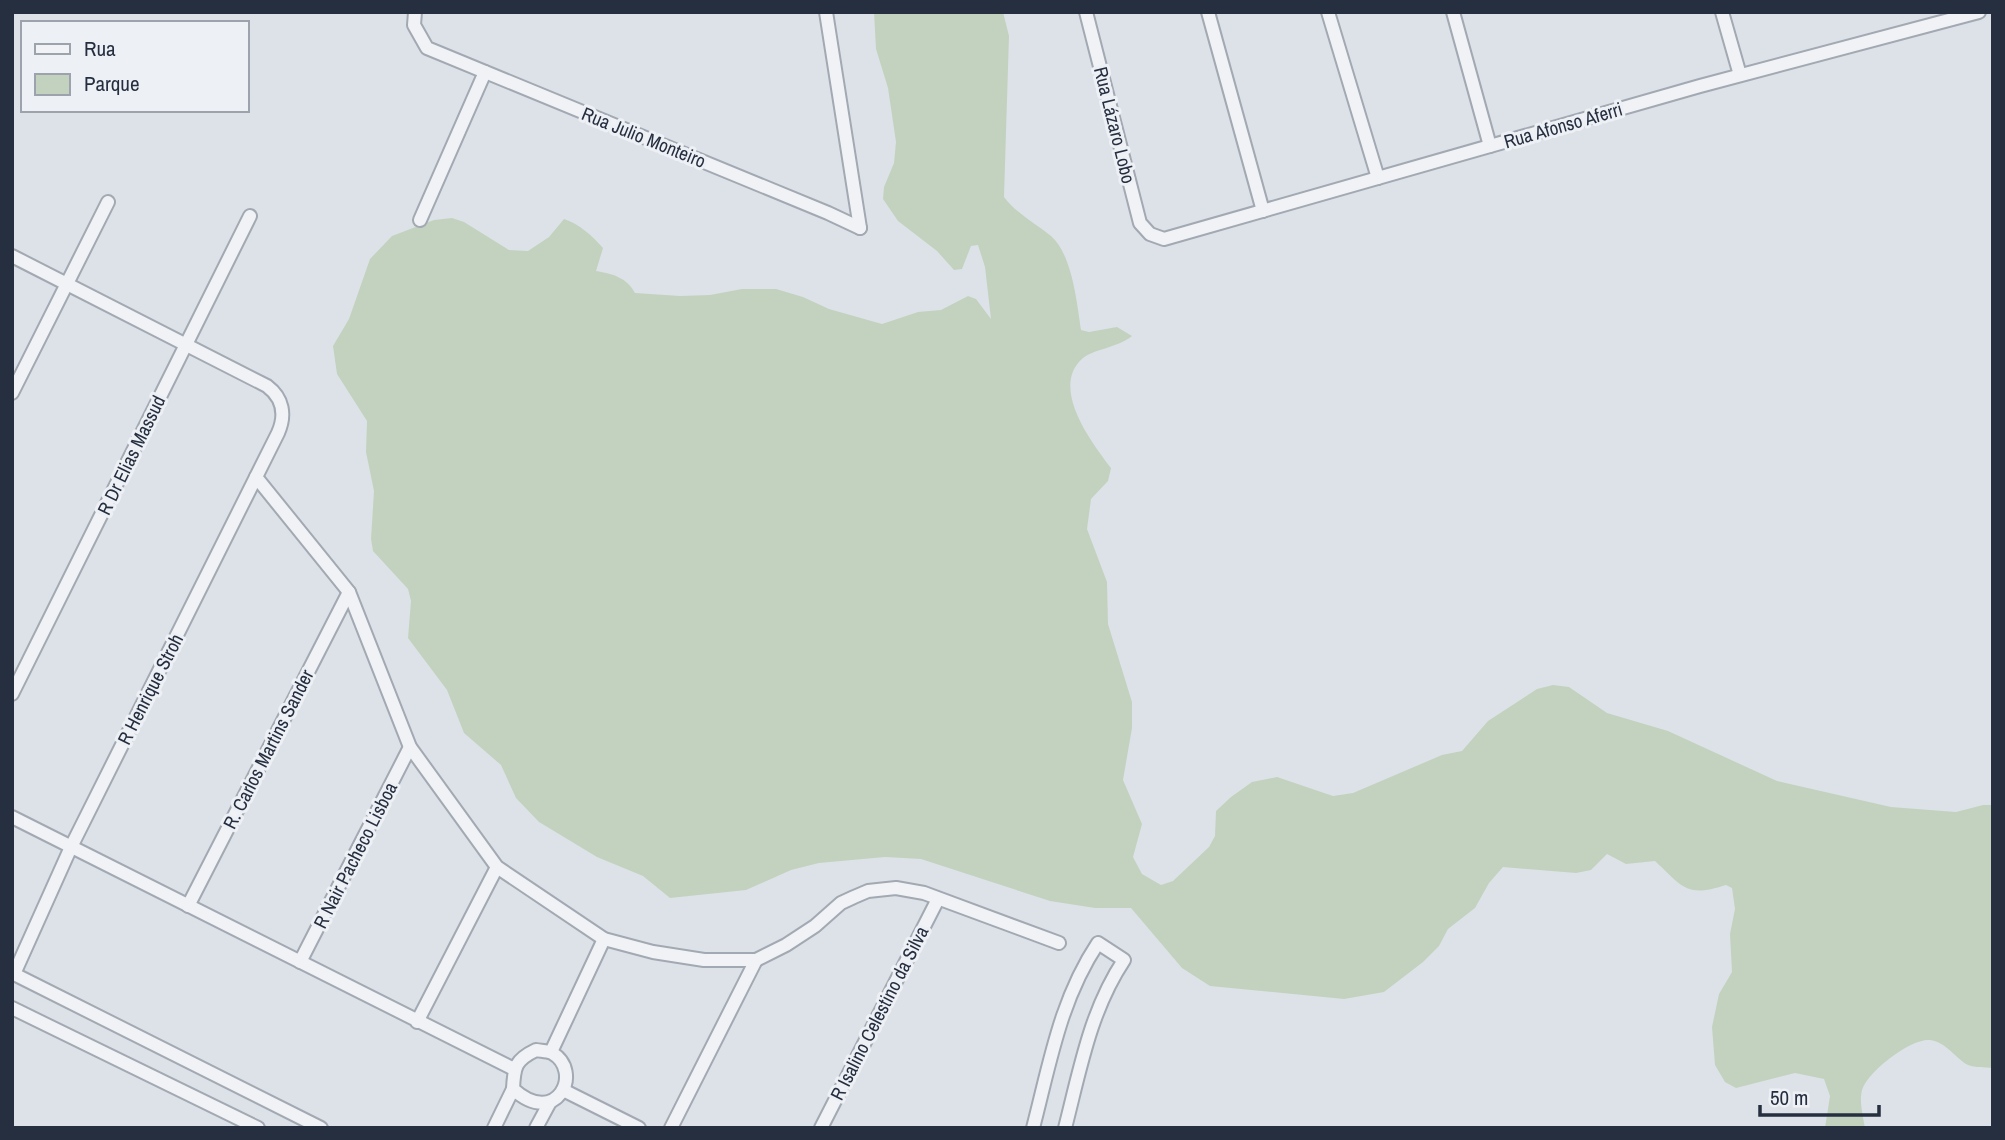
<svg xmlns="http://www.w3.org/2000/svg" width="2005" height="1140" viewBox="0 0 2005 1140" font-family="'Archivo Narrow',sans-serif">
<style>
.green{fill:#c3d2be}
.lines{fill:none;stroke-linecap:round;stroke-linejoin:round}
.minor-casing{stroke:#a2a9b2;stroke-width:16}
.minor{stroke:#f0f2f6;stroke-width:12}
.labels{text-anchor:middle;stroke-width:6;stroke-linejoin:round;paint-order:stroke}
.street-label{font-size:19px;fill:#262f3f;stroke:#edf0f5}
</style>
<rect width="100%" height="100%" fill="#dde2e8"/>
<path class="green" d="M874 12H1003L1009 36 1004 197C1017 214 1035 223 1051 236 1072 254 1077 303 1081 330L1089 332 1117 327 1132 336C1117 348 1094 349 1083 358 1049 387 1092 443 1111 468L1108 481 1091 499 1087 529 1107 582 1108 624 1132 702V728L1123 780 1142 824 1133 857 1142 874 1161 885 1173 881 1209 847 1215 836 1216 811 1231 797 1252 782 1277 777 1333 796 1353 793 1442 755 1462 751 1488 721 1537 689 1553 685 1569 687 1607 713 1668 731 1777 781 1891 807 1956 812 1983 805H1993V1068C1985 1067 1973 1068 1966 1064 1954 1056 1945 1042 1930 1040 1911 1038 1867 1072 1862 1090 1859 1101 1863 1116 1865 1128H1825L1830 1096 1824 1079 1795 1073 1736 1088 1725 1082 1715 1065 1712 1027 1719 994 1732 972 1730 934 1735 909 1732 888 1726 885C1686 898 1683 887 1655 861L1626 864 1607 854 1591 870 1576 873 1503 867 1489 883 1475 908 1448 929 1439 946 1423 962 1384 992 1344 999 1210 986 1182 968 1131 908H1095L1050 901 921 859 885 857 819 863 791 870 746 890 670 898 643 876 597 857 539 822 516 798 501 765 464 733 447 690 408 638 411 601 408 589 373 551 371 539 374 491 366 452 367 421 337 374 333 346 349 319 370 259 392 236 434 220 452 218 464 222 509 250 528 251 549 237 564 219C580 224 592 236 603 248L596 271C613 274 626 277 635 293L680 296 710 295 742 289H776L803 297 829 309 882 324 918 312 941 310 968 296 976 299 991 319 985 267 978 245 971 246 962 269 954 270 937 251 898 221 883 199 884 187 894 163 896 142 888 88 876 49Z"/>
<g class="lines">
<defs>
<g id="minor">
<path d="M415 12 414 25 427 48 828 213 860 228"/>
<path d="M826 12 860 228"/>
<path d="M1086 12 1140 223 1150 234 1164 239 1700 86 1979 12"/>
<path d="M1208 12 1263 211"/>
<path d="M1328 12 1378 178"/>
<path d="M1453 12 1490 146"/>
<path d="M1722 12 1740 75"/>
<path d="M420 220 485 72"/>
<path d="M12 256 267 386C283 398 286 415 278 433L71 847 14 974"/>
<path d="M12 393 108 202"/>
<path d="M256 477 349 592 410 747 497 867 604 939 653 952 704 960H756L786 945 815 926 841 903 854 897 868 891 896 888 924 893 1059 943"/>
<path d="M12 694 250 216"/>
<path d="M12 817 514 1069"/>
<path d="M188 906 349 592"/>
<path d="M300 962 410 747"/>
<path d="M12 973 321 1128"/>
<path d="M12 1008 258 1128"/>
<path d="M417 1022 497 867"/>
<path d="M536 1050C541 1051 547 1051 552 1053 584 1071 557 1129 513 1089 514 1067 515 1060 536 1050Z"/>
<path d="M551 1052 604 939"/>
<path d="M563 1090 639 1128"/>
<path d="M494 1128 513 1089"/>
<path d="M536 1128 550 1102"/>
<path d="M671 1128 756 960"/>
<path d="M821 1128 938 899"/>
<path d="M1033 1128C1050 1063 1060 1000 1098 943L1124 960C1090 1011 1080 1070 1065 1128"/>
</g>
</defs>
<use href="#minor" class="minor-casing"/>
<use href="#minor" class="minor"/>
</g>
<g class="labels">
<g class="street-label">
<text transform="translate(1115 125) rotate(76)" y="7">Rua Lázaro Lobo</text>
<text transform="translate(1563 125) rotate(-16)" y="7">Rua Afonso Aferri</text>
<text transform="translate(644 137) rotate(22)" y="7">Rua Julio Monteiro</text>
<text transform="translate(131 455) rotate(-64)" y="7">R Dr Elias Massud</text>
<text transform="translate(150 689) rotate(-63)" y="7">R Henrique Stroh</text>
<text transform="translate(268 749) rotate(-63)" y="7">R. Carlos Martins Sander</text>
<text transform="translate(355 855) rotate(-63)" y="7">R Nair Pacheco Lisboa</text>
<text transform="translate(879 1013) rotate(-63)" y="7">R Isalino Celestino da Silva</text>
</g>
</g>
<rect width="2005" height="1140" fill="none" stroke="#262f3f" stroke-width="28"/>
<rect x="21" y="21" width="228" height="91" fill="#edf0f5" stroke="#9da3ac" stroke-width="2"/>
<rect x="35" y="44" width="35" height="10" fill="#f0f2f6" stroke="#9da3ac" stroke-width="2"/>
<text x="84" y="56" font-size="21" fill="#262f3f">Rua</text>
<rect x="35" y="74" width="35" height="21" fill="#c3d2be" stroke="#9da3ac" stroke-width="2"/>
<text x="84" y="91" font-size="21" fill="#262f3f">Parque</text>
<path d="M1760 1105v10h119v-10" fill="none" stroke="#262f3f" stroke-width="3.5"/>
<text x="1770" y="1105" font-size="21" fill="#262f3f" stroke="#edf0f5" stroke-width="5" paint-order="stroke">50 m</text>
</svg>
